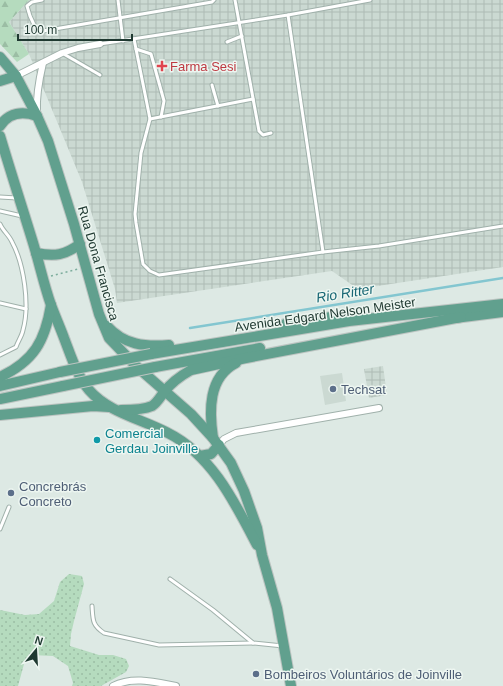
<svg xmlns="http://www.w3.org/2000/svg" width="503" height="686" viewBox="0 0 503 686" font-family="Arial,sans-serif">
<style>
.built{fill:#cbd9d2}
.industrial{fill:url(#industrial-grid)}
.green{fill:url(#green-dots)}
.forest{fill:url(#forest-firs)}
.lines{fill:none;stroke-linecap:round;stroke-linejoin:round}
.stream{stroke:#83c6d0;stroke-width:2.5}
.service-casing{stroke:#a0b1ab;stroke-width:5}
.minor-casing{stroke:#a0b1ab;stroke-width:8}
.primary-casing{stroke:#bcc4c1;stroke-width:12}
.path{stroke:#7dad9d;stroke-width:1.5;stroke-dasharray:2 3;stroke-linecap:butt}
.service{stroke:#fff;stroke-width:3}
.minor{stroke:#fff;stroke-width:6}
.primary{stroke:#61a08e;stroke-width:10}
.primary-bridge-casing{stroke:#bcc4c1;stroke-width:12;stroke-linecap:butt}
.primary-bridge{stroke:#61a08e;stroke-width:10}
.health-dot{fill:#e0444e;stroke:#edf6f1;stroke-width:1.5}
.service-dot{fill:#5c6f8a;stroke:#edf6f1;stroke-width:1.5}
.culture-dot{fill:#0f9aa8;stroke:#edf6f1;stroke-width:1.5}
.labels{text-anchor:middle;stroke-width:3;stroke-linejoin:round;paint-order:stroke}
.health-label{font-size:13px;fill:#be3a42;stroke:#edf6f1;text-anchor:start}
.street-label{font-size:13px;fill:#1f3931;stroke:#edf6f1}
.service-label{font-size:13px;fill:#4e5e75;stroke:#edf6f1;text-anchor:start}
.culture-label{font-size:13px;fill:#0d838f;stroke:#edf6f1;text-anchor:start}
.water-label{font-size:14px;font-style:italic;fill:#196774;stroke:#edf6f1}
</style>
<defs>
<pattern id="industrial-grid" width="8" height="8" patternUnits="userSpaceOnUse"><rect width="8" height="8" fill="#cbd9d2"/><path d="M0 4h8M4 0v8" fill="none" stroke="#aebbb5"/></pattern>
<pattern id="green-dots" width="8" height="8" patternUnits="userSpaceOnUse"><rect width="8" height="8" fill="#b5dbbe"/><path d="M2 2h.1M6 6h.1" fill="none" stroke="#9bbda4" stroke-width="1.8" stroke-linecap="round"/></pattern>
<pattern id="forest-firs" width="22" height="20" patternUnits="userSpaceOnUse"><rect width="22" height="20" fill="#b5dbbe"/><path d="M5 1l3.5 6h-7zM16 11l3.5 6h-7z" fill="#9bbda4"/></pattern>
</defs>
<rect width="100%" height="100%" fill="#dde9e4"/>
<path class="built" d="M342 373 346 401 325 405 320 376Z"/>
<g class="industrial">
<path d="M29 0H503V267L358 289 332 271 117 303 115 289 82 182 29 54 9 22Z"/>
<path d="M383 366 387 395 369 398 364 369Z"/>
</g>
<path class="green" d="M69 574 82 576 84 584 74 621 71 634 70 646 99 655H113L126 659 129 666 126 672 101 686H72L73 683 68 666 53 656 31 655 24 664 18 686H0V610L25 615 39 614 54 601 60 582Z"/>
<path class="forest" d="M0 0H29L9 22 29 54 17 62 0 44Z"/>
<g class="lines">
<path class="stream" d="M190 328 503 278"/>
<defs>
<g id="service">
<path d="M42 0 32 2 27 6 30 16 36 29 43 31 212 2 214 0"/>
<path d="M118 0 123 41"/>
<path d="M235 0 259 131 263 135 271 133"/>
<path d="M288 15 323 252"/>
<path d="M134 39 150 119 141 153 135 214 136 223 143 264 150 271 159 275 323 252 379 246 503 226"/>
<path d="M227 42 242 36"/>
<path d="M100 44 288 15 370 0"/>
<path d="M136 49 151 54 164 101 161 117"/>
<path d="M62 53 100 75"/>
<path d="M212 85 218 106"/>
<path d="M150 119 253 99"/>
<path d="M0 197 17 198"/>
<path d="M0 211 22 216"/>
<path d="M0 224C3 231 9 235 12 242 24 264 30 305 23 330 22 336 18 341 16 347L0 355"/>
<path d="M0 303 26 309"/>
<path d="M0 529 9 507"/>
<path d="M170 579 213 610 253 643 283 646"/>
<path d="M92 606C93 620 92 625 104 633L159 645 253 643"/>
</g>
<g id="minor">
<path d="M16 76 62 53 78 48 100 44"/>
<path d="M37 112C36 95 39 80 43 63"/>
<path d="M219 445 224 439 236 433 379 408"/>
<path d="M113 686C133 676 155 682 176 686"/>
</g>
<g id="primary">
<path d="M0 57 16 76 37 116 48 141 74 224 99 314 109 338 136 366 191 414 213 438 231 463 244 491 257 528 262 555 277 608 291 686"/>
<path d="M0 81 16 76"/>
<path d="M0 126C9 112 23 111 37 116"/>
<path d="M0 136C11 173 23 210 34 246 40 266 44 285 51 305 55 316 60 327 64 338 71 356 77 376 89 390 109 413 142 419 168 433 212 455 235 503 257 545"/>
<path d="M36 253C55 257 65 255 80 244"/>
<path d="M455 318 503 312"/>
<path d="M285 324 338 316"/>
<path d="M107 326C124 345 145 347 169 345"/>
<path d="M151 354 349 321 503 304"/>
<path d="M155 367 260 348"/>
<path d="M0 377C34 361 45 341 51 305"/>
<path d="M0 386 60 372"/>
<path d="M0 399 63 386"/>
<path d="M121 410C130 410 143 410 152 406 157 403 161 396 164 392 171 383 182 375 191 370L246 358 461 317"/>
<path d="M0 415 93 406 109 407"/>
<path d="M213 438C209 411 208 377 236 363"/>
<path d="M200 456 211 454 219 445"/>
</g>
</defs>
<use href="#service" class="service-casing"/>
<use href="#minor" class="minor-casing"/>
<use href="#primary" class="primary-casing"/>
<path class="path" d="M51 276 78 269"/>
<use href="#service" class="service"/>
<use href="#minor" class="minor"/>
<use href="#primary" class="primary"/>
<defs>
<g id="primary-bridge">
<path d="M60 372 151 354"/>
<path d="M63 386 155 367"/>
</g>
</defs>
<use href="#primary-bridge" class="primary-bridge-casing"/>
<use href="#primary-bridge" class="primary-bridge"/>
</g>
<path class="health-dot" d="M160 60h4v4h4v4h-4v4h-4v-4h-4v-4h4z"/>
<g class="service-dot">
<circle cx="333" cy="389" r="4"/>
<circle cx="11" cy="493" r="4"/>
<circle cx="256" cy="674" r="4"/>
</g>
<circle class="culture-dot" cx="97" cy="440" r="4"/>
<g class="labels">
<g class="health-label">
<text x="170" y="71">Farma Sesi</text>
</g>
<g class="street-label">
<text transform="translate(99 263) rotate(74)" y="5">Rua Dona Francisca</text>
<text transform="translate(325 314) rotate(-8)" y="5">Avenida Edgard Nelson Meister</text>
</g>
<g class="service-label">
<text x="341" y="394">Techsat</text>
<text x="19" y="491">Concrebrás<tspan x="19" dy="15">Concreto</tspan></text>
<text x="264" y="679">Bombeiros Voluntários de Joinville</text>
</g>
<g class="culture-label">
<text x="105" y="438">Comercial<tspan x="105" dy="15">Gerdau Joinville</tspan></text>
</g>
<g class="water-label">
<text transform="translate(345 293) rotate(-9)" y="5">Rio Ritter</text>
</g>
</g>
<g transform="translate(36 650) rotate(18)" stroke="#edf6f1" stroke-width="3" paint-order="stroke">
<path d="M0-3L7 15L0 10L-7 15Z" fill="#1f3931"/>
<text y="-6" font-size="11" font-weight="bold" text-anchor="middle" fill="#1f3931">N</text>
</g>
<path d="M18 34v6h114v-6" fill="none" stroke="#1f3931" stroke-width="2"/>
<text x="24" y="34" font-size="12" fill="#1f3931" stroke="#edf6f1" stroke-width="3" paint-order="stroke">100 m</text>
</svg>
